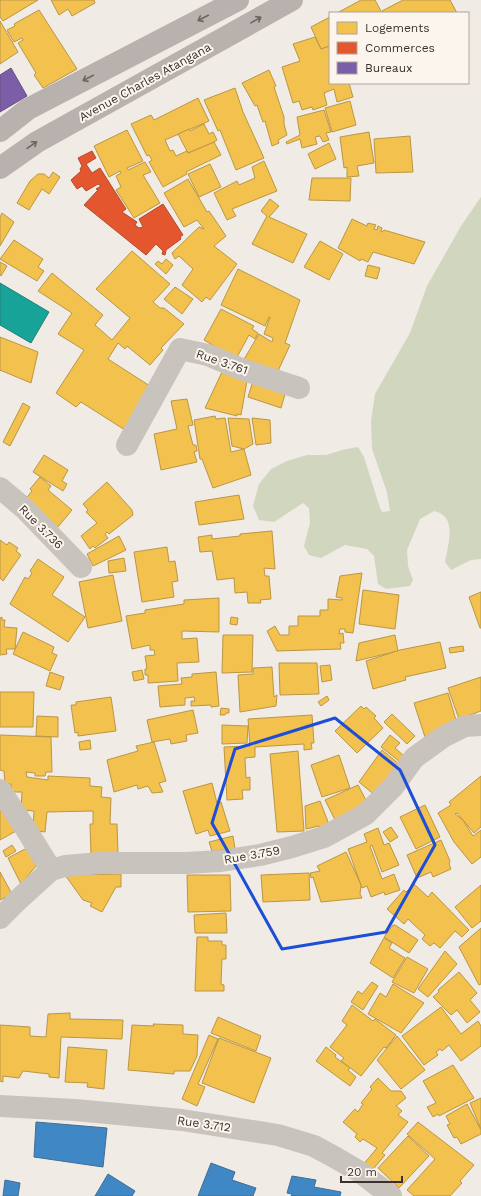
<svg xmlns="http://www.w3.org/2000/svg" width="481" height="1196" viewBox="0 0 481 1196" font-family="'Work Sans',sans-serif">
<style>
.green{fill:#d1d6bf}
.homes{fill:#f2c14e;stroke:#bb9644}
.shops{fill:#e4572e;stroke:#b14b2d}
.offices{fill:#7b5ea7;stroke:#685082}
.schools{fill:#3f88c5;stroke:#3e6e97}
.public{fill:#17a398;stroke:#228077}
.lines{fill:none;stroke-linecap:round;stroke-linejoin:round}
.minor{stroke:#c9c3be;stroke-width:22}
.primary{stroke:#b8b1ad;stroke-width:22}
.oneway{stroke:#6d645f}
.marked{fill:none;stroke:#1d4ed8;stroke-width:3;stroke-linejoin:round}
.labels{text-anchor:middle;stroke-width:4;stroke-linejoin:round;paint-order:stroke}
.street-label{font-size:12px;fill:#3b302b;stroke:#fbf5ee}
</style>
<rect width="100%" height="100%" fill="#f0ebe5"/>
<path class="green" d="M481 197V559L471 560 451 570 445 562C448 544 458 516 434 511L420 519 407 550 408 566 413 580 410 586 386 589 378 584 374 556 367 549 345 545 321 558 309 555 304 546 310 523 309 508 303 503 274 522 259 520 253 506 259 484 271 469 287 461 307 455H326L342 450 358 447 364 457 380 508 382 512 390 511 387 492 372 449 371 421 375 394 410 333 427 286 461 226Z"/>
<g class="homes">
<path d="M0 0H38L3 21 0 17Z"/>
<path d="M51 0H94L95 3 72 16 68 9 59 15Z"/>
<path d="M361 0H375L382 13H337Z"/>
<path d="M403 0H450L457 13H383L382 11Z"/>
<path d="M39 10 77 69 43 88 34 75 36 73 18 43 23 40 22 38 14 42 7 30 15 26 14 24Z"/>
<path d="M330 17V46L321 49 311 27Z"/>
<path d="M0 21 18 52 0 64Z"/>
<path d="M315 37 321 49 330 46V83H349L353 97 337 102 334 89 324 93 327 105 313 110 312 107 302 110 299 101 293 103 282 67 300 61 293 44Z"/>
<path d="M269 70 276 86 274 87 284 117V124L287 135 278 140 279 143 272 146 265 121 263 122 257 105 255 106 242 83Z"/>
<path d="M235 88 243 112 264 158 236 170 220 130 218 131 204 100Z"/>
<path d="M198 98 209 121 165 140 170 151 173 150 176 156 187 151 188 153 214 142 221 155 186 172 187 174 163 187 149 162 152 160 149 155 147 156 131 124 151 115 154 120Z"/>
<path d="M350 101 356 125 332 132 325 108Z"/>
<path d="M324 110 331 132 326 133 329 140 323 142 320 136 315 137 317 144 302 148 300 139 287 144 286 142 300 135 297 117Z"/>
<path d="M204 124 209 134 213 132 217 140 214 142 188 153 178 134 189 129 190 131Z"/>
<path d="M127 130 143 161 127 168 128 170 145 162 151 172 143 175 160 203 134 218 116 190 121 187 116 176 121 173 120 171 109 177 94 146Z"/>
<path d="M369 132 374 163 357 166 359 176 347 177V167L344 168 340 137Z"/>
<path d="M410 136 413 172 376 173 374 139Z"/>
<path d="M329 143 336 159 315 169 308 154Z"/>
<path d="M264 161 277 191 232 209 236 216 227 220 214 193 237 181 239 185 255 178 252 167Z"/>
<path d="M210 164 221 187 199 197 188 174Z"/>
<path d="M53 172 60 177 49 194 42 189 29 210 17 203 30 181 38 174H44L49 178Z"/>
<path d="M312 178H351L350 201 309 200Z"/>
<path d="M188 179 207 212 209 211 226 236 214 246 237 264 210 300 206 297 202 302 182 285 193 269 179 256 175 259 172 253 199 227 204 229 197 220 184 227 164 193Z"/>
<path d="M270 199 279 206 269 217 307 234 293 263 252 244 267 216 261 211Z"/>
<path d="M2 213 14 222 0 246V217Z"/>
<path d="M352 219 367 226 368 223 376 225 374 229 377 230 378 226 382 228 381 232H382L384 230 425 242 414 264 373 252 368 262 361 259 360 261 338 248Z"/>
<path d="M14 240 43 259 38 267 44 271 37 281 0 259Z"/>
<path d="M320 241 343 254 329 280 304 267Z"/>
<path d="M132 251 170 284 153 302 160 308H164L184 324 161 348 163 350 150 365 127 346 125 349 118 343 108 359 153 388 125 430 81 402 76 407 56 393 84 350 58 334 72 313 38 291 52 273 103 315 95 325 112 340 130 318 96 289Z"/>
<path d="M166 259 173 265 166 274 155 264 158 261 162 264Z"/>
<path d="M0 262 7 266 1 276 0 275Z"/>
<path d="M368 265 380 268 377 279 365 276Z"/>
<path d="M238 269 300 300 285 343 290 345 272 384 240 366 259 334 272 342 273 338 264 334 270 317H269L265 326 221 305Z"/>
<path d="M175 287 193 299 182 314 164 299Z"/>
<path d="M221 309 254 326 252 329 258 333 255 339 249 335 236 359 204 340Z"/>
<path d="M0 337 38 352 31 383 0 370V371Z"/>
<path d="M222 372 247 381 241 415 237 414V416L205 408Z"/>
<path d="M253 381 286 391 281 408 248 397Z"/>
<path d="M187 399 193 425 188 426 193 445H196L197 451 194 452 197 462 161 470 154 434 177 429 171 401Z"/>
<path d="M23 403 30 407 10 446 3 442Z"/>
<path d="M215 416 216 419 225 418 231 452 244 449 251 475 213 488 202 459H200L194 420Z"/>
<path d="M228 418 249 419 253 444 244 449 232 446Z"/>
<path d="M252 418 270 420 271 443 256 445Z"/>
<path d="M44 455 68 470 62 481 67 484 63 491 33 472Z"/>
<path d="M40 477 51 486 48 490 72 510 57 528 24 501 32 491 30 489Z"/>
<path d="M107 482 132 510 133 515 109 534 107 532 105 534 108 538 95 548 93 546 90 549 81 536 97 523 86 512 88 510 83 504Z"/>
<path d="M239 495 244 519 199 525 195 502Z"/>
<path d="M272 531 275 569 264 568 265 576H269L271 599 260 600 261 603H248L247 592 235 593 234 578 217 580 212 551 200 552 198 537 212 535V539L240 536V534Z"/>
<path d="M119 536 126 550 93 566 87 554Z"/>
<path d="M0 540 7 545 9 542 18 548 16 551 21 555 3 581 0 578Z"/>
<path d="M167 547 169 562 175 561 178 581 172 582 174 597 142 602 134 552Z"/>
<path d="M124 558 126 571 109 573 108 561Z"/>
<path d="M38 559 64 577 52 595 85 617 68 642 10 604 25 577 28 579 32 573 30 571Z"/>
<path d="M362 573 353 633 345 632V629H340L339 634 343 633 344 643H340L341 649 277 651 267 631 275 626 280 635H289V626H298V616H320V610H328V599L342 600V598L336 597 340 576Z"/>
<path d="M113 575 122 621 88 628 79 582Z"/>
<path d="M363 590 399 595 395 629 359 624Z"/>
<path d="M481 592V628H480L469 597Z"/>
<path d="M219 598V632L182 631V639L197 638 199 662 177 663 178 681 148 683V675H145V669H147L145 656 155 655 154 650H150V645L132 649 126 616 145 613V610L184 604V600Z"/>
<path d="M2 617V620H5L4 627 17 628 15 649H6L7 654 0 655V618Z"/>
<path d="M231 617 238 618 237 625 230 624Z"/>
<path d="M23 632 54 647 52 653 57 655 50 671 13 654Z"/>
<path d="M223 635H253L252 672 222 673Z"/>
<path d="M395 635 398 651 356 661 359 643Z"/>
<path d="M440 642 446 668 405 677 406 680 373 689 366 661 400 650Z"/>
<path d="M463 646 464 651 450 653 449 648Z"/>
<path d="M279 663H317L319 694 280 695Z"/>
<path d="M330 665 332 680 322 682 320 666Z"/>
<path d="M272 667 274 697 277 695 276 706 240 712 238 675 253 674V668Z"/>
<path d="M142 670 144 679 134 681 132 672Z"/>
<path d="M50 672 64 677 60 690 46 686Z"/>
<path d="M216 672 219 706 211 707V705L191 706V701H195L194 697 185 698V705L160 707 158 686 182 684 181 678 192 677V674Z"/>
<path d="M481 677V711L459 719 448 688Z"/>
<path d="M0 692H34L33 727H0Z"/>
<path d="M448 693 458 727 425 737 414 703Z"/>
<path d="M327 696 329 700 321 706 318 702Z"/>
<path d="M111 697 116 731 78 736V732L75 733 71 705H76V702Z"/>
<path d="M361 706 364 709 366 707 376 716 374 718 383 728 357 753 335 731Z"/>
<path d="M221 708 229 709V713H226L225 715H220Z"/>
<path d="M193 710 198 733 186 735 187 741 171 744 170 739 152 742 147 720Z"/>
<path d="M392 714 415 736 407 744 384 722Z"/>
<path d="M312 715 314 743H311L312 749 304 750V744L255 747V757L245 758 246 778 250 777V790H242L243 799 227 800 224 747 250 746 248 719Z"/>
<path d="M37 716 58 717V737L36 736Z"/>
<path d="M222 725 248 726 247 743 222 744Z"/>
<path d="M0 735 51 737 52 772H46L45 776H35V773L26 772 27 777 48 780V776L90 778V786L102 787 101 797 111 798 110 824H117L118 854H91L90 824H93V811L47 812 45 832 38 831 33 829 34 811 21 810 22 792H11V784H5L4 771 0 770Z"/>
<path d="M390 735 400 743 395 748 404 756 377 797 359 782 382 750 398 763 399 761 381 747Z"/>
<path d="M90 740 91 749 80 750 79 742Z"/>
<path d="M154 742 166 781 159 783 163 792 152 793 148 786 138 789 137 785 114 792 107 760 138 751 136 746Z"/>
<path d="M298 751 304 831 277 832 270 754Z"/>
<path d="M339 755 350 788 322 797 311 765Z"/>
<path d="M481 776V827L474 833 457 813 455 814 463 820 473 836 481 830V857L472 864 454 842 438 813 451 805 449 802Z"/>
<path d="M212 783 217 803 221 802 230 831 210 836 208 830 196 834 183 791Z"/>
<path d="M358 785 368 804 335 820 325 800Z"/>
<path d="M320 801 330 827 321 831 319 826 306 829 305 806Z"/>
<path d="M0 805 16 831 0 840Z"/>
<path d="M425 805 440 837 416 849 400 817Z"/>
<path d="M391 827 398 837 390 842 383 832Z"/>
<path d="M378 828 384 845 389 843 399 865 382 872 372 845 370 846 382 879 394 874 400 890 385 895 384 892 371 897 367 886 362 888 348 849 367 842 364 834Z"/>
<path d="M233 836 235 849 212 851 209 842Z"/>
<path d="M441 840 450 861 449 864 451 869 433 877 431 872 417 878 407 855Z"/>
<path d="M12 845 16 851 6 857 3 851Z"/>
<path d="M27 848 36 866 21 884 8 858Z"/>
<path d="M346 852 361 885 360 894 362 898 321 902 313 877 311 878 310 873 320 871 317 866Z"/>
<path d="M0 872 12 894 0 900Z"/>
<path d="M309 873 310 900 263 902 261 875Z"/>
<path d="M121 874V887H116L102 912 90 906 92 903 83 900 65 875Z"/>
<path d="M187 875H230L231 911 188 912Z"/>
<path d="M414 884 428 897 432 892 469 930 462 937 455 931 440 948 434 943 430 946 422 939 425 935 408 919 404 924 387 909 404 890 406 892Z"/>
<path d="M481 885V921L472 928 455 907Z"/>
<path d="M226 913 227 933H195L194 915Z"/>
<path d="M393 925H395L418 940 409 953 384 937Z"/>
<path d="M481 928V984L479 985 459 947Z"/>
<path d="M197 937H208V941H222V945H226V959H222L221 984 224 985V991H195Z"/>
<path d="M384 938 392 943 389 948 405 958 393 978 370 963Z"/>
<path d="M445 951 457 964 428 997 418 989Z"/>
<path d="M407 957 428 969 414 993 392 982Z"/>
<path d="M459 972 477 993 470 1000 480 1012 467 1023 457 1010 451 1015 433 997 439 992 438 990Z"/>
<path d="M372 982 378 986 363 1010 351 1002 358 991 362 994Z"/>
<path d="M393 984 424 1003 401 1033 368 1014 380 993 386 997Z"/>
<path d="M352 1005 373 1021 375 1019 396 1035 386 1048 384 1047 361 1076 341 1061 344 1058 330 1047 347 1025 342 1021Z"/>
<path d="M441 1007 461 1034 478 1021 481 1026V1046L461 1061 449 1045 442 1051 440 1049 436 1052 438 1055 424 1065 402 1036Z"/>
<path d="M70 1013V1019L123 1020 122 1039 61 1037 59 1078 49 1077V1074L23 1071 19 1078 3 1076V1082L0 1081V1025L30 1027V1036L46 1037 48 1014Z"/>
<path d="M218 1017 261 1036 256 1051 211 1033Z"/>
<path d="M153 1024 183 1025V1034L198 1035 197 1056 190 1071H174V1074L128 1070 132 1025 154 1026Z"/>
<path d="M209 1035 218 1039 198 1084 205 1087 197 1106 182 1099Z"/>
<path d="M397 1036 425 1070 401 1089 377 1060Z"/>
<path d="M219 1038 271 1058 254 1103 202 1083Z"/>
<path d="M68 1047 107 1050 104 1089 87 1087 88 1083 65 1082Z"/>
<path d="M326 1047 336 1055 335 1057 350 1068 348 1070 356 1077 350 1086 316 1061Z"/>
<path d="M453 1065 474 1098 439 1116 438 1114 433 1117 427 1107 436 1103 423 1081Z"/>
<path d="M378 1078 391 1091H401L406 1098 396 1106 402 1111 398 1115 408 1122 382 1153 385 1155 370 1173 362 1166 377 1148 363 1139 360 1142 355 1137 357 1134 343 1122 355 1109 358 1112 363 1104 361 1103 372 1089 370 1087Z"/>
<path d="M481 1098V1129L470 1103Z"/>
<path d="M467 1104 481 1130V1134L461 1144 457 1137 454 1138 447 1125 450 1124 446 1116Z"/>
<path d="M418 1122 474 1165 460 1181 462 1183 450 1196H414L407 1190 435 1159 407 1134Z"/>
<path d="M408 1136 429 1156 399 1188 378 1168Z"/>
</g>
<path class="shops" d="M92 151 96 158 86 164 92 173 100 168 126 209 122 212 137 222 135 225 139 228 143 227 139 219 163 204 183 235 180 237 181 239 166 250 165 255 162 254 163 251 156 244 146 255 84 205 98 190 96 189 101 186 98 184 86 191 82 186 77 189 71 180 81 171 80 169 82 166 78 158Z"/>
<path class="offices" d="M11 68 27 96 0 112V75Z"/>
<g class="schools">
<path d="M36 1122 107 1128 103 1167 34 1157Z"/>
<path d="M211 1163 235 1172 232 1180 256 1188 253 1196H198Z"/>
<path d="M108 1174 135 1191 132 1196H95Z"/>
<path d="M292 1176 316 1180 314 1187 341 1192 340 1196H291L292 1194 287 1193Z"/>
<path d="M5 1180 20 1183 18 1196H3Z"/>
</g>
<path class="public" d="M0 283 49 312 31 343 0 325Z"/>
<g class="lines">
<g class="minor">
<path d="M127 445 180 349 208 355 241 369 299 388"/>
<path d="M0 488 25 509 81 567"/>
<path d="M0 790 26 829 51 870"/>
<path d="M0 918 19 899 51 870 65 866 101 863H186L221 861 260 855 292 847 324 837 366 814 393 787 414 758 443 737 465 726 481 725"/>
<path d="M0 1106 75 1110 182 1120 278 1135 314 1146 336 1158 360 1172 391 1196"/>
</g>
<g class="primary">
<path d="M0 131 28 109 238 0"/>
<path d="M0 168 37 142 292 0"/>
</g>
</g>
<defs><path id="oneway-shaft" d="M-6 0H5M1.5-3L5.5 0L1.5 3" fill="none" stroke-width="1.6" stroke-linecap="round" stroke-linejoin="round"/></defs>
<g class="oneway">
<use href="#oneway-shaft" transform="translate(203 18) rotate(153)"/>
<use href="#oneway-shaft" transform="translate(256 20) rotate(-29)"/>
<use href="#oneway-shaft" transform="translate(88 78) rotate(153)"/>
<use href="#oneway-shaft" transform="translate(32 145) rotate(-35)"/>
</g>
<path class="marked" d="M335 718 400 770 435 845 386 932 282 949 212 823 235 749Z"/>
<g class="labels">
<g class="street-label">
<text transform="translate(145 82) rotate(-29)" y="4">Avenue Charles Atangana</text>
<text transform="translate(222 362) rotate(19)" y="4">Rue 3.761</text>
<text transform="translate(41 527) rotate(45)" y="4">Rue 3.736</text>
<text transform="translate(252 855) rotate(-10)" y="4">Rue 3.759</text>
<text transform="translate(204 1124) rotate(8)" y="4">Rue 3.712</text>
</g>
</g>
<rect x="329" y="12" width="140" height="72" fill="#fbf5ee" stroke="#aea6a0"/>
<rect x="337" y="22" width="20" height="12" fill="#f2c14e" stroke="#aea6a0"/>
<text x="365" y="32" font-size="12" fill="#3b302b">Logements</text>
<rect x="337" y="42" width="20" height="12" fill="#e4572e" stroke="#aea6a0"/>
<text x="365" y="52" font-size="12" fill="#3b302b">Commerces</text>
<rect x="337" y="62" width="20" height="12" fill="#7b5ea7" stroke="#aea6a0"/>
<text x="365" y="72" font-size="12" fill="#3b302b">Bureaux</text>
<path d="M341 1176v6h61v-6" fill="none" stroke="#3b302b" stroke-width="2"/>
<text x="347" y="1176" font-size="12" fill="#3b302b" stroke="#fbf5ee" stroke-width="3" paint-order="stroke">20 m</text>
</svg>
